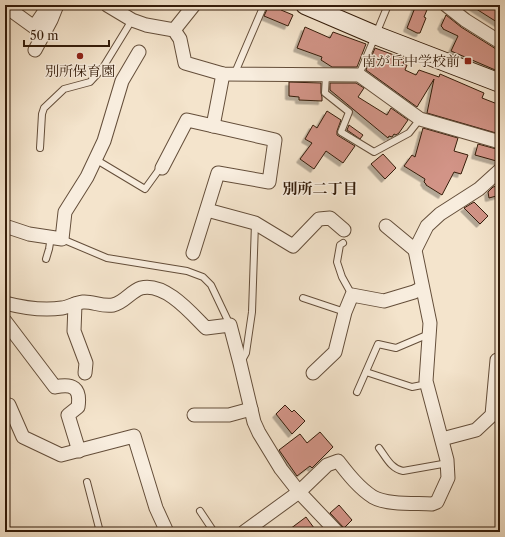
<svg xmlns="http://www.w3.org/2000/svg" width="505" height="537" viewBox="0 0 505 537" font-family="'Libre Caslon Text','Noto Serif JP',serif">
<style>
.building{fill:#d29487;stroke:#341c0a;filter:url(#shadow)}
.lines{fill:none;stroke-linecap:round;stroke-linejoin:round}
.lane-casing{stroke:#644e3a;stroke-width:8}
.street-casing{stroke:#644e3a;stroke-width:15}
.secondary-casing{stroke:#341c0a;stroke-width:20}
.lane{stroke:#f8edde;stroke-width:6}
.street{stroke:#f8edde;stroke-width:13}
.secondary{stroke:#f8edde;stroke-width:18}
.poi-dot{fill:#8f2418;stroke:#f8edde;stroke-width:1.5}
.labels{text-anchor:middle;stroke-width:3;stroke-linejoin:round;paint-order:stroke}
.poi-label{font-size:14px;fill:#341c0a;stroke:#f8edde;text-anchor:end}
.neighbourhood-label{font-size:15px;font-weight:bold;fill:#341c0a;stroke:#f8edde}
</style>
<defs>
<filter id="shadow"><feDropShadow dx="-3.5" dy="3.5" stdDeviation="0" flood-color="#0004"/></filter>
</defs>
<rect width="100%" height="100%" fill="#f4e4cc"/>
<filter id="stains"><feTurbulence type="fractalNoise" baseFrequency=".005" numOctaves="4"/><feColorMatrix values="0 0 0 0 .2 0 0 0 0 .09 0 0 0 0 .02 0 0 0 .5 -.17"/></filter>
<radialGradient id="worn" r=".72"><stop offset=".6" stop-color="#630" stop-opacity="0"/><stop offset="1" stop-color="#630" stop-opacity=".3"/></radialGradient>
<g class="building">
<path d="M269 5H277L282 7 281 10 293 15 288 26 264 16Z"/>
<path d="M416 5H429L424 17 426 18 420 33H417L407 28Z"/>
<path d="M470 5H500V24Z"/>
<path d="M446 15 461 27 496 49 500 50V72L451 51 458 36 443 29V28L441 26Z"/>
<path d="M305 27 330 38 333 32 366 44 357 67H332L321 60 322 57 297 48Z"/>
<path d="M375 48 405 59 403 63 407 65 405 70 416 75 419 70 439 77 440 74 484 93 482 98 500 105V123L496 133 427 113 434 79 417 107 366 70Z"/>
<path d="M289 82 321 83V93L322 97V101L299 100V97L289 96Z"/>
<path d="M330 83H356L364 88 358 97 387 115 391 108 408 120 399 133 396 135 394 134 392 137 389 136 388 138 330 90Z"/>
<path d="M327 111 341 120 337 131V135L355 146 343 163 326 151 314 169 300 159 312 143 305 139 313 125 317 128Z"/>
<path d="M349 125 363 135 360 139 347 130Z"/>
<path d="M423 128 458 138 454 151 468 155 461 174 454 172 442 195 426 185V184L424 182 425 179 404 166 412 155 415 157Z"/>
<path d="M478 144 500 150V162L475 155Z"/>
<path d="M383 154 396 168 385 179 371 164Z"/>
<path d="M500 185V195L489 198 488 192 493 187Z"/>
<path d="M474 202 488 216 480 224 464 208Z"/>
<path d="M285 405 292 412 294 410 305 421 292 434 276 414Z"/>
<path d="M320 432 333 447 312 468 310 466 297 476 279 450 300 434 307 443Z"/>
<path d="M339 505 352 520 344 528 330 513Z"/>
<path d="M306 517 317 532H286Z"/>
</g>
<g class="lines">
<defs>
<g id="lane">
<path d="M234 75 264 5"/>
<path d="M326 75 325 93 349 112 341 132 374 152 409 133 420 119"/>
<path d="M359 75 388 5"/>
<path d="M40 148 42 114 44 108 64 89 90 82 102 69 132 20"/>
<path d="M95 159 145 189 158 171 162 168"/>
<path d="M62 239 107 258 187 271 203 277 211 285 230 325"/>
<path d="M343 243 340 245 337 262 342 277 352 295"/>
<path d="M46 259 49 249 51 237"/>
<path d="M303 298 345 312"/>
<path d="M241 362 246 353 252 312 255 223"/>
<path d="M366 372 412 387 427 384"/>
<path d="M357 392 378 344 396 348 429 334"/>
<path d="M379 448C386 457 391 469 403 471L448 463"/>
<path d="M87 482 100 532"/>
<path d="M200 511 214 532"/>
</g>
<g id="street">
<path d="M107 5 132 20 146 25 174 30 180 39 185 63 223 74 359 75 420 119 500 142"/>
<path d="M446 5 465 20 500 42"/>
<path d="M5 6 34 27 49 5"/>
<path d="M174 30 194 5"/>
<path d="M35 50 51 20 57 5"/>
<path d="M213 126 223 74"/>
<path d="M162 168 187 120 275 140 269 182 218 173 193 253"/>
<path d="M207 210 255 223 293 246 319 219 330 218 344 230"/>
<path d="M5 226 29 234 62 239 65 212 87 177 104 141 122 81 139 52"/>
<path d="M386 226 415 250"/>
<path d="M5 303C24 308 42 311 62 308 69 307 75 303 83 302 92 301 102 307 113 305 124 303 131 291 141 288 165 282 191 313 206 328L230 325 240 363 254 422 259 433 281 469 299 492 337 532"/>
<path d="M75 304 74 331 86 363 85 373"/>
<path d="M5 321 55 387C73 383 81 388 78 407L68 415 79 451"/>
<path d="M313 373 335 352 345 312 352 295 384 301 414 292 422 288"/>
<path d="M5 406 9 405 23 437 61 455 134 436 156 508 167 532"/>
<path d="M194 415H229L251 409"/>
<path d="M442 439 476 430 492 415 497 360"/>
<path d="M244 532 299 492 327 465 338 461C348 474 359 488 373 497 387 505 415 503 432 504L437 502 448 478 447 460 426 381 430 323 415 250 427 226 440 214 479 189 500 170"/>
</g>
<path id="secondary" d="M305 5 375 35 500 83"/>
</defs>
<use href="#lane" class="lane-casing"/>
<use href="#street" class="street-casing"/>
<use href="#secondary" class="secondary-casing"/>
<use href="#lane" class="lane"/>
<use href="#street" class="street"/>
<use href="#secondary" class="secondary"/>
</g>
<g class="poi-dot">
<circle cx="80" cy="56" r="4"/>
<rect x="464" y="57" width="8" height="8" rx="2"/>
</g>
<g class="labels">
<g class="poi-label">
<text x="460" y="66">南が丘中学校前</text>
<text x="80" y="76" text-anchor="middle">別所保育園</text>
</g>
<g class="neighbourhood-label">
<text x="320" y="194">別所二丁目</text>
</g>
</g>
<rect width="505" height="537" fill="none" stroke="#f4e4cc" stroke-width="20"/>
<rect x="6" y="6" width="493" height="525" fill="none" stroke="#341c0a" stroke-width="2"/>
<rect x="10" y="10" width="485" height="517" fill="none" stroke="#341c0a"/>
<path d="M24 40v6h85v-6" fill="none" stroke="#341c0a" stroke-width="2"/>
<text x="30" y="40" font-size="12" fill="#341c0a" stroke="#f8edde" stroke-width="3" paint-order="stroke">50 m</text>
<rect width="100%" height="100%" filter="url(#stains)"/>
<rect width="100%" height="100%" fill="url(#worn)"/>
</svg>
